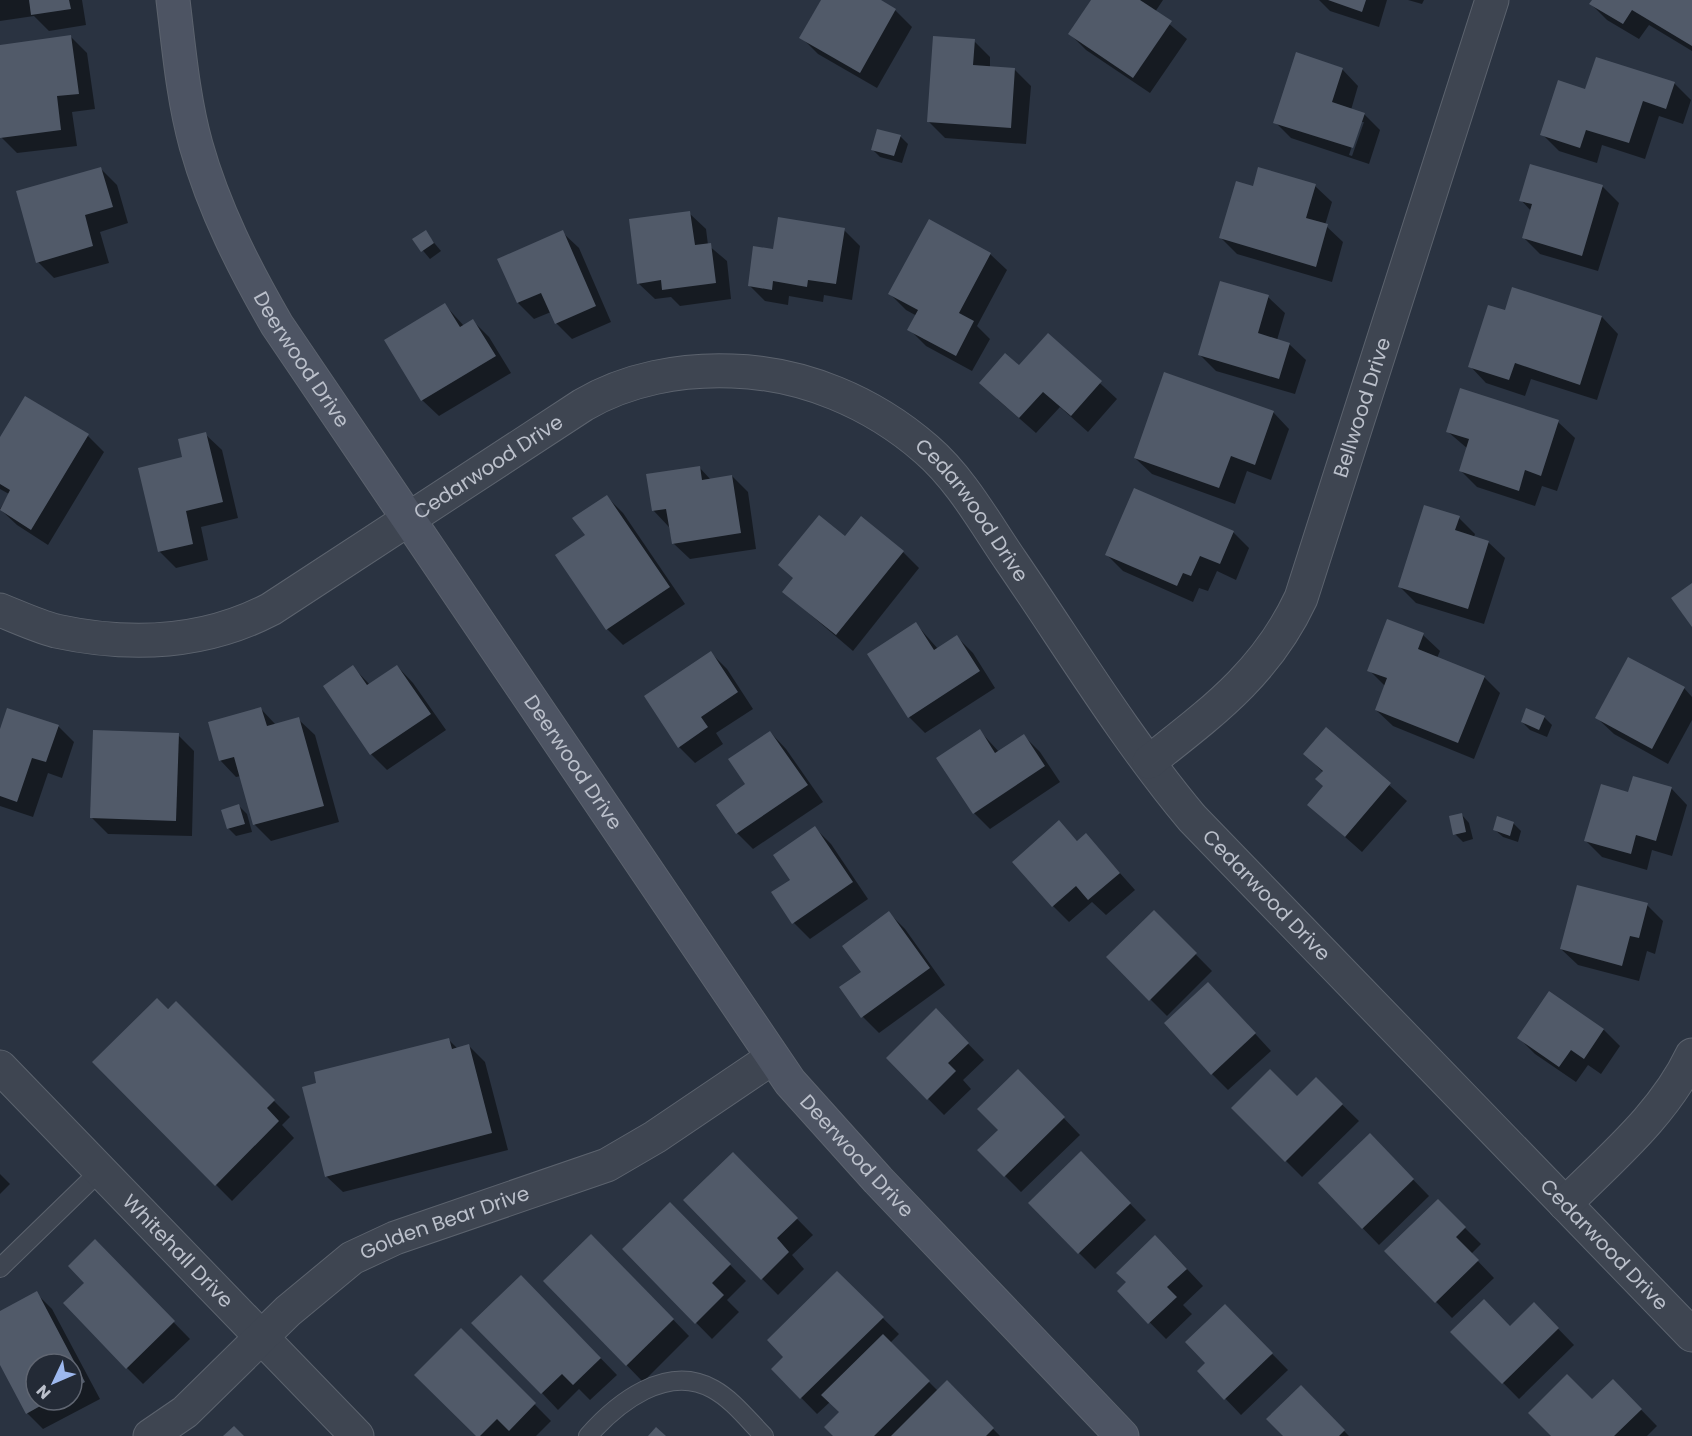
<svg xmlns="http://www.w3.org/2000/svg" width="1692" height="1436" viewBox="0 0 1692 1436" font-family="Poppins,sans-serif">
<style>
.shadow{fill:#0007;fill-rule:evenodd}
.building{fill:#515a69}
.lines{fill:none;stroke-linecap:round;stroke-linejoin:round}
.lane-casing{stroke:#5c636e;stroke-width:20}
.street-casing{stroke:#5c636e;stroke-width:35}
.secondary-casing{stroke:#5c636e;stroke-width:35}
.lane{stroke:#3e4551;stroke-width:18}
.street{stroke:#3e4551;stroke-width:33}
.secondary{stroke:#4d5463;stroke-width:33}
.labels{text-anchor:middle;stroke-width:4.5;stroke-linejoin:round;paint-order:stroke}
.street-label{font-size:20px;fill:#bbc0cb;stroke:#232a36}
</style>
<rect width="100%" height="100%" fill="#2a3341"/>
<g class="shadow">
<path d="M0 0H82L86 25 49 31 34 16 0 21Z"/>
<path d="M823 0H878L895 10 912 27 877 88 818 54 801 37Z"/>
<path d="M1092 0H1163L1155 12 1187 39 1150 93 1086 50 1070 34Z"/>
<path d="M1319 0H1387L1379 27 1330 11Z"/>
<path d="M1408 0H1424L1422 4Z"/>
<path d="M1594 0H1692V51L1649 25 1639 39 1607 20 1591 4Z"/>
<path d="M71 37 87 53 95 109 72 112 77 146 17 153 1 137 0 46Z"/>
<path d="M974 41 990 57V68L1014 69 1031 86 1026 144 945 138 928 121Z"/>
<path d="M1342 69 1358 86 1351 110 1364 114 1380 130 1369 164 1291 138 1275 122ZM1360 122H1364L1352 156 1349 155Z"/>
<path d="M1674 83 1691 100 1683 124 1659 116 1645 159 1602 145 1597 163 1559 151 1542 134 1586 91Z"/>
<path d="M900 136 908 144 902 163 880 157 872 149Z"/>
<path d="M100 168 117 185 128 223 100 232 109 263 54 278 38 262Z"/>
<path d="M1315 186 1332 202 1325 225 1343 242 1332 282 1237 254 1221 238 1254 188Z"/>
<path d="M1603 187 1619 203 1598 271 1540 254 1523 237 1531 211 1521 200Z"/>
<path d="M689 213 706 229 708 245 727 261 731 299 680 306 671 297 655 299 638 283Z"/>
<path d="M844 230 860 246 852 300 824 295 823 302 789 296 788 305 765 301 749 285 774 251Z"/>
<path d="M425 232 441 251 430 259 414 240Z"/>
<path d="M562 232 579 248 611 322 572 339 556 323 551 312 534 319 518 303Z"/>
<path d="M990 254 1007 270 977 326 990 339 972 371 926 346 909 329 917 316 906 310 890 294Z"/>
<path d="M1513 289 1602 317 1618 334 1597 400 1531 379 1525 396 1486 383 1470 366 1505 312Z"/>
<path d="M1268 297 1285 313 1277 340 1289 344 1306 360 1295 394 1216 371 1200 355Z"/>
<path d="M445 305 464 326 473 321 489 337 511 373 439 416 422 400Z"/>
<path d="M1048 335 1117 399 1088 432 1060 407 1036 433 997 399 1020 367Z"/>
<path d="M1273 412 1289 429 1271 480 1247 471 1235 504 1152 474 1135 458Z"/>
<path d="M1558 422 1575 438 1557 491 1542 486 1535 506 1477 487 1461 471 1468 449 1447 431Z"/>
<path d="M205 434 222 450 238 518 201 527 208 560 176 568 159 551 184 458Z"/>
<path d="M88 436 104 452 48 545 17 525 0 509 9 494 0 489V439Z"/>
<path d="M699 467 711 480 732 476 748 492 756 549 690 559 673 543 669 527 653 510Z"/>
<path d="M607 497 623 513 685 604 623 645 607 629Z"/>
<path d="M1459 518 1475 534 1474 537 1488 542 1505 558 1484 624 1416 603 1400 587Z"/>
<path d="M1233 532 1249 548 1236 580 1217 571 1208 591 1199 588 1193 602 1123 571 1107 555Z"/>
<path d="M845 539 903 552 919 568 853 651 784 592Z"/>
<path d="M916 624 938 649 957 637 973 653 995 688 925 733 909 717Z"/>
<path d="M1423 635 1440 651 1437 658 1484 677 1500 693 1474 759 1393 726 1376 710 1386 687 1369 670Z"/>
<path d="M711 653 727 669 753 709 716 733 723 744 695 763 679 747Z"/>
<path d="M397 666 413 683 446 730 387 770 371 754 325 686 353 667 370 685Z"/>
<path d="M1684 688 1692 697V720L1668 764 1614 734 1597 718Z"/>
<path d="M261 709 276 725 298 719 315 735 339 822 271 841 255 825 241 776 236 777 220 760Z"/>
<path d="M1544 717 1552 725 1547 737 1530 730 1522 722Z"/>
<path d="M58 726 74 742 62 778 48 773 33 817 0 806V731Z"/>
<path d="M1326 729 1407 801 1362 852 1309 805 1324 786 1323 772 1305 754Z"/>
<path d="M980 731 999 752 1024 736 1040 752 1060 782 990 829 974 813Z"/>
<path d="M770 732 786 749 823 802 753 849 737 833 747 785Z"/>
<path d="M178 735 194 751 192 836 108 834 92 818Z"/>
<path d="M1671 788 1687 805 1672 856 1652 850 1647 870 1602 857 1585 840 1629 794Z"/>
<path d="M239 806 247 814 252 832 236 836 228 828Z"/>
<path d="M1462 815 1469 823 1473 839 1463 842 1455 834Z"/>
<path d="M1059 823 1078 842 1086 835 1135 890 1106 915 1092 902 1069 922 1053 906Z"/>
<path d="M1513 823 1521 831 1518 842 1503 837 1495 830Z"/>
<path d="M815 828 831 844 868 899 810 939 794 923Z"/>
<path d="M1647 905 1663 921 1655 954 1647 951 1639 981 1578 965 1561 949Z"/>
<path d="M1154 912 1212 971 1167 1016 1108 957Z"/>
<path d="M889 913 905 929 945 985 879 1033 863 1017 841 988 863 972Z"/>
<path d="M1549 993 1604 1030 1620 1046 1601 1074 1588 1065 1576 1082 1535 1054 1519 1038Z"/>
<path d="M1225 1001 1271 1051 1228 1090 1212 1074Z"/>
<path d="M176 1003 290 1117 282 1125 294 1138 232 1201 94 1062Z"/>
<path d="M936 1011 984 1060 963 1080 971 1089 944 1115 888 1058Z"/>
<path d="M448 1039 458 1049 469 1046 485 1062 508 1150 343 1192 326 1176Z"/>
<path d="M1316 1079 1359 1121 1302 1177 1233 1108 1297 1098Z"/>
<path d="M1034 1087 1080 1135 1021 1192 979 1150 1000 1130Z"/>
<path d="M1370 1135 1429 1196 1379 1245 1320 1184Z"/>
<path d="M733 1154 813 1235 792 1255 804 1269 778 1295 685 1200Z"/>
<path d="M1097 1170 1146 1220 1095 1269 1079 1253Z"/>
<path d="M0 1174 10 1184 0 1194Z"/>
<path d="M1438 1201 1481 1244 1471 1254 1494 1278 1452 1318 1386 1251Z"/>
<path d="M670 1204 746 1281 727 1300 739 1312 712 1339 624 1249Z"/>
<path d="M95 1242 190 1339 143 1384 127 1368 86 1283Z"/>
<path d="M608 1252 689 1336 643 1382 545 1281Z"/>
<path d="M1172 1253 1203 1286 1183 1305 1192 1314 1166 1339 1119 1291Z"/>
<path d="M837 1273 899 1334 890 1343 938 1391 947 1382 1000 1436H835L841 1413 830 1402 817 1414 773 1369 785 1357Z"/>
<path d="M36 1293 52 1309 100 1399 43 1429 27 1413 0 1362V1312ZM36 1364H72V1400H36Z"/>
<path d="M537 1293 617 1375 590 1400 579 1389 558 1410 542 1393Z"/>
<path d="M1534 1304 1574 1345 1519 1399 1453 1332 1510 1328Z"/>
<path d="M1225 1306 1288 1370 1241 1415 1199 1371 1207 1363Z"/>
<path d="M461 1330 551 1421 536 1436H478Z"/>
<path d="M1613 1381 1657 1426 1647 1436H1553Z"/>
<path d="M1301 1387 1349 1436H1285Z"/>
</g>
<g class="building">
<path d="M29 0H69L71 9 31 15Z"/>
<path d="M821 0H881L896 9 860 73 799 38Z"/>
<path d="M1091 0H1140L1172 21 1133 78 1068 34Z"/>
<path d="M1328 0H1366L1362 12Z"/>
<path d="M1592 0H1692V46L1632 10 1623 24 1589 4Z"/>
<path d="M71 35 79 94 57 96 61 130 0 138V45Z"/>
<path d="M933 36 975 39 973 65 1015 68 1011 128 927 122Z"/>
<path d="M1296 52 1343 68 1332 102 1365 113 1353 148 1273 123Z"/>
<path d="M1596 57 1675 82 1666 109 1643 101 1629 143 1586 130 1580 148 1540 135 1558 80 1585 89Z"/>
<path d="M877 129 901 135 894 156 871 150Z"/>
<path d="M1530 164 1603 185 1582 256 1522 238 1532 204 1519 201Z"/>
<path d="M101 167 113 207 85 215 93 246 36 263 16 191Z"/>
<path d="M1258 167 1316 184 1306 218 1328 224 1316 267 1219 238 1236 181 1253 186Z"/>
<path d="M690 211 695 245 711 243 716 283 662 290 661 280 637 284 629 219Z"/>
<path d="M778 217 845 228 836 284 808 280 807 287 773 281 772 290 748 286 753 246 773 249Z"/>
<path d="M929 219 991 253 959 313 974 321 956 356 907 330 918 310 888 294Z"/>
<path d="M426 230 434 243 421 252 412 239Z"/>
<path d="M563 230 596 306 555 324 541 293 517 303 497 259Z"/>
<path d="M1220 281 1269 295 1258 333 1290 343 1279 379 1198 355Z"/>
<path d="M1512 287 1602 316 1580 385 1515 363 1509 380 1468 367 1488 305 1505 310Z"/>
<path d="M445 303 460 327 473 319 496 356 421 401 384 340Z"/>
<path d="M1048 333 1102 381 1071 416 1043 392 1019 418 979 383 1005 353 1019 365Z"/>
<path d="M1164 372 1274 411 1255 465 1231 456 1219 488 1134 458Z"/>
<path d="M1460 388 1559 420 1541 476 1525 470 1519 491 1459 471 1469 439 1446 432Z"/>
<path d="M25 396 89 434 31 530 0 510 10 490 0 484V437Z"/>
<path d="M206 432 223 502 186 511 193 544 158 552 138 468 182 457 178 439Z"/>
<path d="M700 466 702 480 732 475 741 533 672 544 666 509 652 511 646 474Z"/>
<path d="M1134 488 1234 531 1220 564 1200 556 1191 576 1183 573 1177 586 1105 555Z"/>
<path d="M607 495 670 587 606 630 555 555 585 535 572 518Z"/>
<path d="M1424 505 1460 516 1455 530 1489 541 1468 609 1398 587Z"/>
<path d="M819 515 845 536 861 516 904 551 836 635 782 592 793 578 778 565Z"/>
<path d="M1692 583V627L1671 598Z"/>
<path d="M1387 619 1424 633 1418 649 1485 676 1458 743 1375 710 1387 678 1367 671Z"/>
<path d="M916 622 934 650 957 635 980 671 908 718 867 654Z"/>
<path d="M711 651 738 692 701 717 708 727 678 748 644 696Z"/>
<path d="M1628 657 1685 687 1652 749 1595 718Z"/>
<path d="M353 665 367 685 397 665 431 714 370 755 323 686Z"/>
<path d="M261 707 267 726 299 717 324 806 253 825 234 757 219 761 208 722Z"/>
<path d="M7 708 59 725 46 762 32 758 17 802 0 796V729Z"/>
<path d="M1526 708 1545 716 1539 730 1521 722Z"/>
<path d="M1326 727 1391 783 1345 837 1307 805 1323 786 1315 779 1323 771 1303 754Z"/>
<path d="M980 729 995 753 1024 734 1045 766 973 814 936 758Z"/>
<path d="M93 730 179 733 176 821 90 818Z"/>
<path d="M770 731 808 785 736 834 716 805 745 784 728 759Z"/>
<path d="M1633 776 1672 787 1656 841 1636 835 1631 854 1584 841 1601 784 1628 792Z"/>
<path d="M239 804 245 824 227 829 221 810Z"/>
<path d="M1462 813 1466 832 1453 835 1449 816Z"/>
<path d="M1497 816 1514 822 1510 836 1493 830Z"/>
<path d="M1059 820 1077 841 1086 833 1120 873 1088 900 1076 886 1052 907 1012 862Z"/>
<path d="M815 826 853 882 792 924 771 892 790 880 773 855Z"/>
<path d="M1577 885 1648 903 1639 938 1630 936 1622 966 1560 949Z"/>
<path d="M1154 910 1197 953 1149 1001 1106 957Z"/>
<path d="M889 911 930 968 861 1018 839 987 861 972 842 946Z"/>
<path d="M1208 982 1256 1033 1211 1075 1164 1023Z"/>
<path d="M1549 991 1604 1029 1584 1059 1571 1050 1559 1067 1517 1038Z"/>
<path d="M157 998 168 1009 176 1001 275 1100 267 1108 279 1121 215 1186 92 1062Z"/>
<path d="M936 1008 969 1043 948 1063 956 1071 927 1100 886 1058Z"/>
<path d="M449 1038 452 1049 469 1044 492 1133 325 1177 302 1087 316 1083 314 1072Z"/>
<path d="M1018 1069 1065 1117 1004 1177 977 1150 998 1130 977 1109Z"/>
<path d="M1270 1069 1297 1096 1316 1077 1343 1104 1285 1162 1231 1108Z"/>
<path d="M1370 1133 1414 1179 1362 1229 1318 1183Z"/>
<path d="M1081 1151 1131 1203 1078 1254 1028 1203Z"/>
<path d="M733 1152 798 1218 777 1238 789 1252 761 1280 683 1200Z"/>
<path d="M1438 1199 1466 1227 1456 1237 1479 1260 1435 1303 1384 1251Z"/>
<path d="M670 1202 731 1264 712 1283 724 1295 695 1324 622 1249Z"/>
<path d="M591 1234 674 1319 626 1366 543 1281Z"/>
<path d="M1155 1235 1187 1269 1167 1287 1177 1297 1148 1324 1117 1291 1126 1282 1116 1273Z"/>
<path d="M95 1239 175 1321 126 1369 63 1303 84 1283 68 1266Z"/>
<path d="M837 1271 884 1317 800 1399 771 1369 783 1357 767 1340Z"/>
<path d="M521 1275 601 1358 573 1385 562 1374 541 1394 471 1323Z"/>
<path d="M37 1291 85 1382 72 1389V1364H36V1400H51L26 1414 0 1365V1311Z"/>
<path d="M1484 1299 1510 1326 1534 1302 1559 1328 1502 1384 1450 1332Z"/>
<path d="M1225 1304 1273 1353 1224 1400 1197 1371 1205 1363 1185 1342Z"/>
<path d="M461 1328 536 1403 509 1431 497 1419 480 1436H476L414 1375Z"/>
<path d="M883 1334 930 1381 874 1436H833L824 1427 839 1412 821 1395Z"/>
<path d="M1567 1374 1592 1399 1613 1379 1642 1409 1614 1436H1551L1528 1413Z"/>
<path d="M947 1380 994 1428 986 1436H891Z"/>
<path d="M1301 1385 1345 1430 1339 1436H1283L1266 1419Z"/>
<path d="M234 1426 244 1436H223Z"/>
<path d="M656 1427 666 1436H648Z"/>
</g>
<g class="lines">
<defs>
<g id="lane">
<path d="M0 1268 99 1172"/>
<path d="M588 1436C617 1403 667 1363 713 1389 733 1400 748 1420 764 1436"/>
</g>
<g id="street">
<path id="s1" d="M0 610C18 617 37 626 56 631 130 647 204 644 271 609L583 405C627 379 681 369 732 371 803 373 872 402 926 449 961 479 985 523 1011 561 1070 647 1125 738 1192 818L1692 1335"/>
<path id="s2" d="M1149 762C1212 712 1266 673 1301 598L1492 0"/>
<path id="s3" d="M0 1067 357 1436"/>
<path d="M1565 1204C1611 1158 1664 1114 1692 1055"/>
<path id="s4" d="M150 1436 185 1412 288 1311 352 1258 395 1238 607 1165 655 1137 772 1058"/>
</g>
<g id="secondary">
<path id="s5" d="M173 0C179 49 183 98 196 145 214 209 244 268 277 325L790 1082 878 1180 1122 1436"/>
</g>
</defs>
<use href="#lane" class="lane-casing"/>
<use href="#street" class="street-casing"/>
<use href="#secondary" class="secondary-casing"/>
<use href="#lane" class="lane"/>
<use href="#street" class="street"/>
<use href="#secondary" class="secondary"/>
</g>
<g class="labels">
<g class="street-label">
<text dy="7" stroke="none"><textPath href="#s5" startOffset="387">Deerwood Drive</textPath></text>
<text dy="7" stroke="none"><textPath href="#s2" startOffset="426">Bellwood Drive</textPath></text>
<text dy="7" stroke="none"><textPath href="#s1" startOffset="540">Cedarwood Drive</textPath></text>
<text dy="7" stroke="none"><textPath href="#s1" startOffset="1098">Cedarwood Drive</textPath></text>
<text dy="7" stroke="none"><textPath href="#s5" startOffset="873">Deerwood Drive</textPath></text>
<text dy="7" stroke="none"><textPath href="#s1" startOffset="1584">Cedarwood Drive</textPath></text>
<text dy="7" stroke="none"><textPath href="#s5" startOffset="1359">Deerwood Drive</textPath></text>
<text dy="7" stroke="none"><textPath href="#s4" startOffset="369">Golden Bear Drive</textPath></text>
<text dy="7" stroke="none"><textPath href="#s1" startOffset="2070">Cedarwood Drive</textPath></text>
<text dy="7" stroke="none"><textPath href="#s3" startOffset="256">Whitehall Drive</textPath></text>
</g>
</g>
<g transform="translate(54 1382) rotate(226)"><circle r="28" fill="#232a36" stroke="#606672" stroke-width="1.5"/>
<path d="M0-4.5L10 22L0 15L-10 22Z" fill="#9db8ee"/>
<text y="-9" font-size="16" font-weight="bold" text-anchor="middle" fill="#bbc0cb">N</text>
</g>
</svg>
